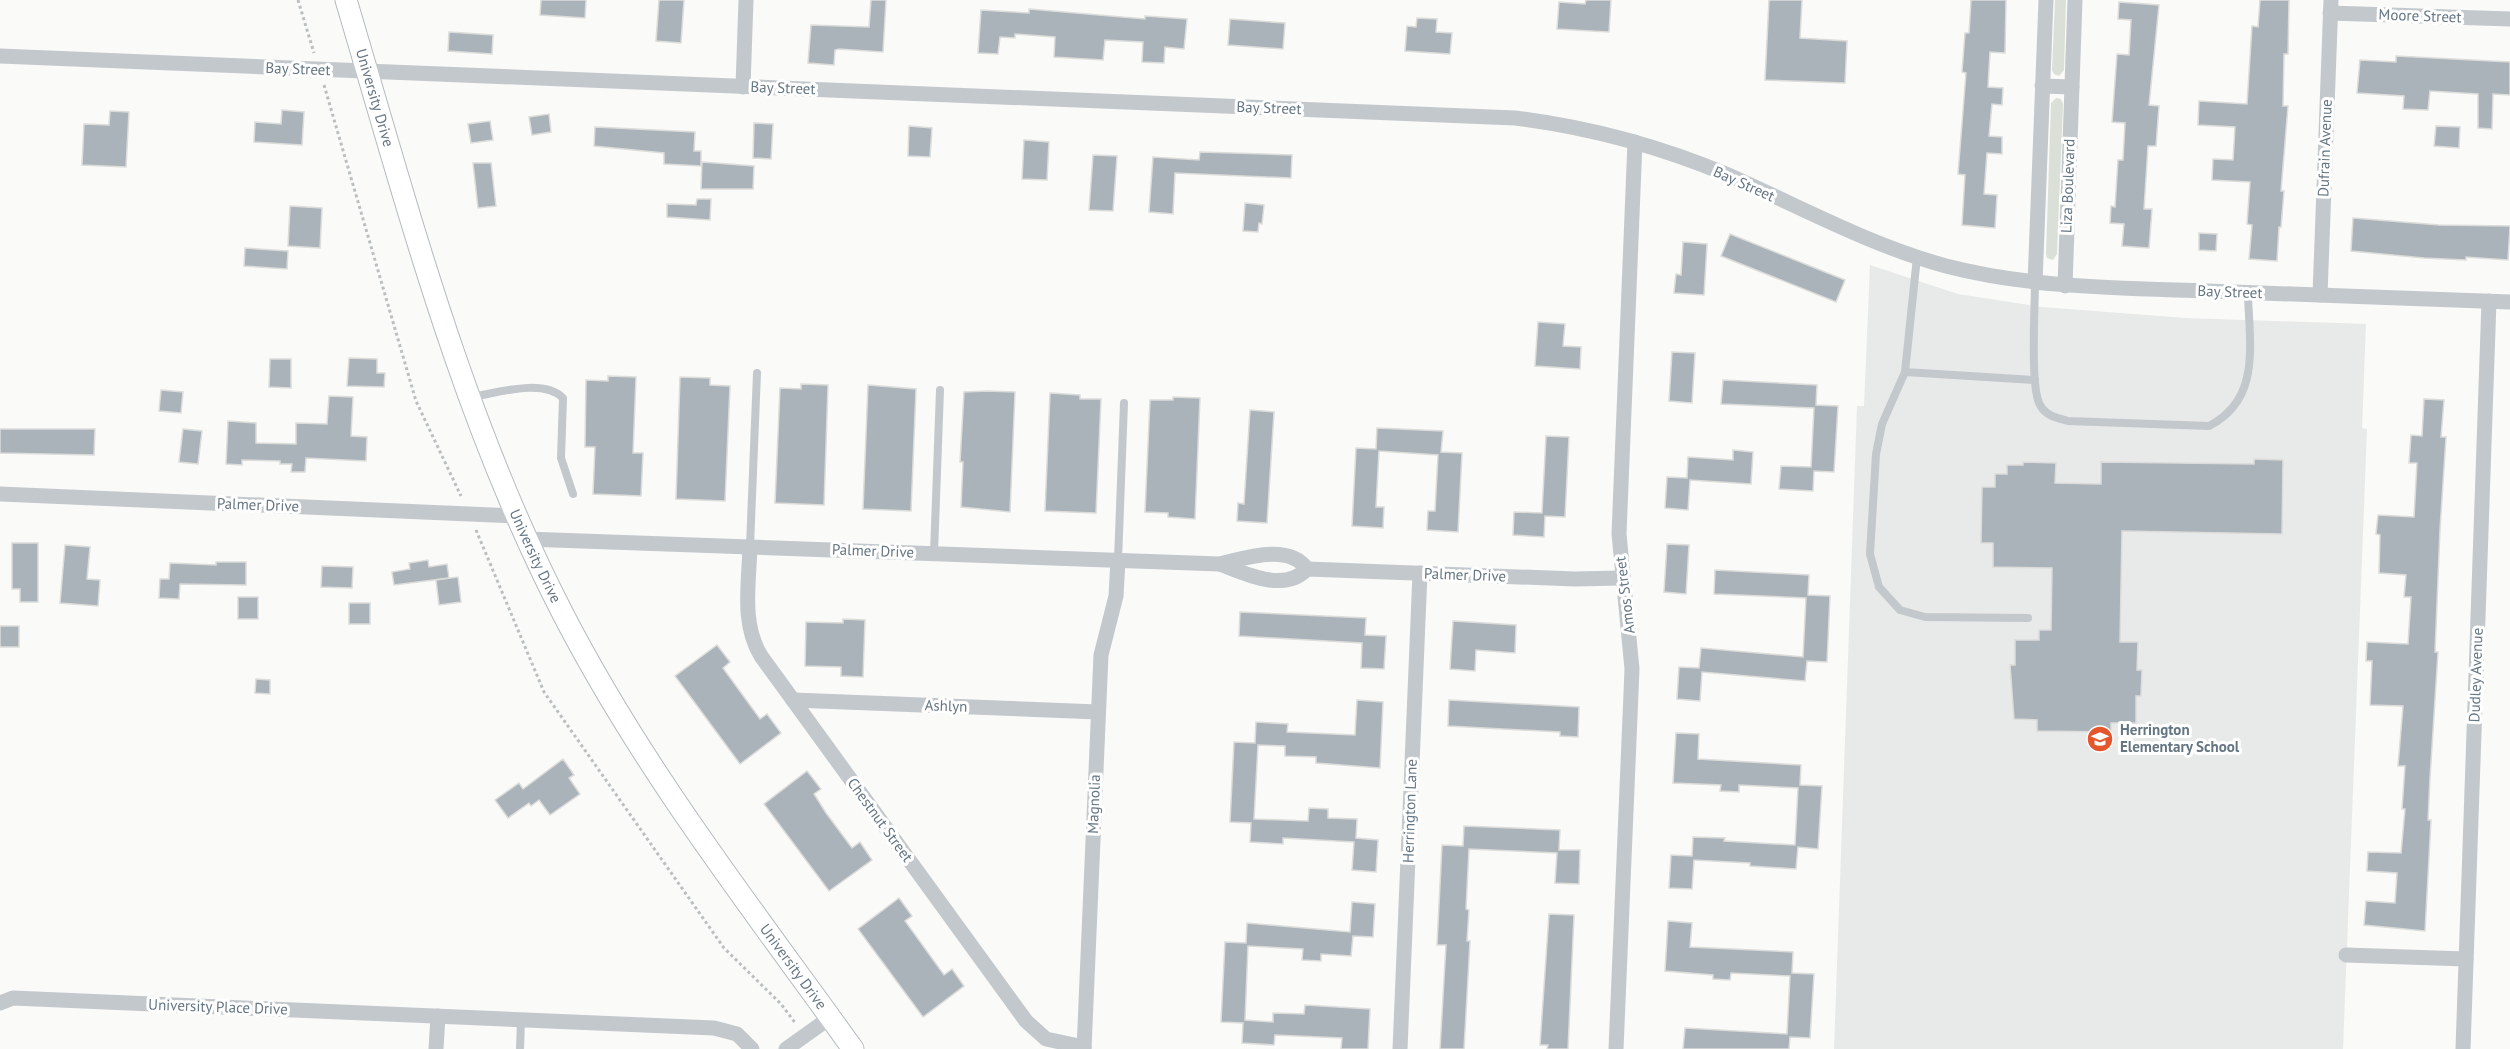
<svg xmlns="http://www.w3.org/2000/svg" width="2510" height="1049" viewBox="0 0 2510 1049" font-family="'PT Sans',sans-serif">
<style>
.built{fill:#e8e9e9}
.green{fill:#dadfd7}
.building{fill:#aab3b9;stroke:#dcdcda;stroke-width:1.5}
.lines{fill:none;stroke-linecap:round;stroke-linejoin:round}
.secondary-casing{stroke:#b3babf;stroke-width:23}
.path{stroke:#bbbfc2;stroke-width:3;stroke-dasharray:3 3;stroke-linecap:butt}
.lane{stroke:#c3c8cc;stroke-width:8}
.street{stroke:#c3c8cc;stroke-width:15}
.secondary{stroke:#fff;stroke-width:21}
.labels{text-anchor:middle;stroke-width:6;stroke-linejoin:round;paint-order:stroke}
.street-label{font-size:15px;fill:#657683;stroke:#fff}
.poi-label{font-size:15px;font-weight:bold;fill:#657683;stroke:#fff;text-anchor:start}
</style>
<rect width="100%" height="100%" fill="#fafaf8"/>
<path class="built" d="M1870 265 1958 294 2042 307 2186 318 2366 324 2362 428 2367 429 2343 1049H1834L1857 406H1864Z"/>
<g class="green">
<path d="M2055 0H2066L2064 70 2059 76 2054 74 2052 70Z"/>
<path d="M2056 98 2061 99 2063 104 2057 254 2053 260 2047 258 2046 254 2051 103Z"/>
</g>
<g class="building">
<path d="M541 0H586L585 18 540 15Z"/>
<path d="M659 0H684L681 43 656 41Z"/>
<path d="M871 0H886L883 52 839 49 835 50 834 65 808 63 811 25 869 27Z"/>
<path d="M1586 0H1611L1609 32 1557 29 1559 2 1585 4Z"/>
<path d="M1769 0H1802L1800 38 1847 41 1845 83 1765 80Z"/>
<path d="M1971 0H2006L2005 53 1990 52 1988 87 2003 88 2002 105 1992 104 1989 136 2002 137V154L1987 153 1984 194 1997 195 1995 228 1962 225 1965 175 1958 174 1966 73 1962 72 1965 33H1969Z"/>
<path d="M2260 0H2289L2288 54H2284L2283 106H2288L2281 191H2284L2281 227H2279L2277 261 2249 259 2252 225 2247 224 2250 182 2212 180 2213 159 2233 160 2235 127 2198 125 2199 101 2247 104 2252 26 2258 27Z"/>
<path d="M2119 2 2159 5 2149 105 2159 106 2156 146H2148L2144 209H2152L2149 248 2122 246 2124 224 2110 223 2111 206 2115 207 2118 160H2123L2125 123 2112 122 2117 54 2129 55 2131 20 2118 19Z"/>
<path d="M1029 9 1145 19V16L1187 19 1184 49 1165 47 1164 63 1142 62 1143 42 1105 40 1103 60 1054 57 1055 37 1015 34V38L1000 37 998 54 978 53 981 10 1029 13Z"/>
<path d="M1417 18 1437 19 1436 32 1452 33 1450 54 1405 51 1407 26 1416 27Z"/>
<path d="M1230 19 1285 23 1283 49 1228 45Z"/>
<path d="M449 32 493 35 492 54 448 51Z"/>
<path d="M2396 56 2510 62V95L2493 94 2492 129 2478 128V94L2430 91 2428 110 2403 109 2404 96 2357 93 2360 60 2396 62Z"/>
<path d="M282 110 304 112 302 145 254 142 255 122 281 124Z"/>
<path d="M110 111 129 112 126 167 82 165 84 124 109 125Z"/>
<path d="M549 114 551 132 532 135 529 117Z"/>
<path d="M490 121 493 140 471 143 468 124Z"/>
<path d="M754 123 773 124 771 159 753 158Z"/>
<path d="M909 126 932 128 930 157 908 156Z"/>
<path d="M2436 126 2460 127 2459 148 2434 146Z"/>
<path d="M595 127 695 132 694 151H701V166L664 164V153L594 146Z"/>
<path d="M1024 140 1049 142 1047 180 1022 179Z"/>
<path d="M1200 152 1292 155 1291 178 1175 173 1173 214 1149 212 1153 157 1199 160Z"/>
<path d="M1093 155 1117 156 1113 211 1089 210Z"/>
<path d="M702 162 754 166 753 189H701Z"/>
<path d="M473 163H491L496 206 478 208Z"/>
<path d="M697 199H711L710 220 667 217V204L696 205Z"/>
<path d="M1245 203 1264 205 1262 224 1259 223 1258 232 1243 231Z"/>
<path d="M290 206 322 208 320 248 288 246Z"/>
<path d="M2353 218 2439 225 2510 226 2508 260 2466 257V260L2424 258 2351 251Z"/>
<path d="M2199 233 2217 234 2216 251 2199 250Z"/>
<path d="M1730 234 1845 280 1836 302 1721 256Z"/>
<path d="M1683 242 1707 244 1704 295 1674 293 1676 274 1681 275Z"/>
<path d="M245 248 288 251 287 269 244 266Z"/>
<path d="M1538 322 1565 324 1563 346 1581 347 1580 369 1535 366Z"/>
<path d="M1672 352 1695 353 1692 403 1669 401Z"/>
<path d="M349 358 377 359V373H385L384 387 347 386Z"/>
<path d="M270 359H291V388L269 387Z"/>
<path d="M608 376 636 377 633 453H643L641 496 593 494 595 447H585L586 380 608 381Z"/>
<path d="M680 377 710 378V385L730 386 725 501 676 499Z"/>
<path d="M1723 380 1817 385 1816 405 1838 406 1834 472 1814 471 1813 491 1779 489 1781 466 1811 467 1814 408 1721 404Z"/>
<path d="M801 384 828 385 824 505 775 503 780 388 801 389Z"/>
<path d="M868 385 916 389 911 511 863 509Z"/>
<path d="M161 390 183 392 181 413 159 411Z"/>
<path d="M987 391 1015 392 1010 512 961 507 963 462H960L964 392Z"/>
<path d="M1050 393 1080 395V399H1101L1096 513 1045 511Z"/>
<path d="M329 396 353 397 351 436 367 437 366 461 306 458 305 472H291L292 464H280V461L242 460V465L226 464 228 421 256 423V443L296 444V423L327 424Z"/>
<path d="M1173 397 1200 398 1195 519 1168 517V513L1145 512 1150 400H1173Z"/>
<path d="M2424 399 2444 400 2441 437H2446L2440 529 2435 652H2438L2430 778 2428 820H2431L2425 931 2364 925 2366 901 2395 903 2397 873 2367 871 2368 852 2401 853 2405 809H2402L2405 766H2398L2403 706 2370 705 2372 661H2366L2367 642 2408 644 2411 597H2404L2406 575 2379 573 2380 535 2376 534 2378 515 2414 517 2417 463H2409L2411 435 2422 436Z"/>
<path d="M1250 410 1274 412 1267 523 1237 521 1238 503 1244 504Z"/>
<path d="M1377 428 1443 431 1441 452 1462 453 1458 532 1427 530 1428 511H1435L1438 455 1379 451 1376 507H1384L1383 528 1352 526 1356 448 1376 449Z"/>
<path d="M0 429H95L94 455 0 453Z"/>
<path d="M183 429 202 431 198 464 179 462Z"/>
<path d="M1546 436 1569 437 1565 517 1545 516 1544 537 1513 535 1514 512 1542 513Z"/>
<path d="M1733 450 1753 452 1751 484 1690 480 1688 510 1665 508 1667 477 1687 478 1688 457 1733 460Z"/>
<path d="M2254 459 2283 460 2282 534 2122 531 2120 642H2138L2137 670H2142L2141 696H2136V723H2111V732L2037 731V720L2014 719 2010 665H2015V640H2039V630H2051L2052 568 1993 567V543H1981L1982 487H1995V474H2007V465H2023V462L2056 463 2055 483 2101 484V462L2254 464Z"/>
<path d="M12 543H38V602H20V589H12Z"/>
<path d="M1667 544 1689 545 1686 594 1664 592Z"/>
<path d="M65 545 90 547 87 579 100 580 98 606 60 603Z"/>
<path d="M428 560 429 567 447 564 449 578 394 585 392 572 410 569 409 563Z"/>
<path d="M216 562H246V585L180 584 179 599 159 598 160 579H169L170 563 216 565Z"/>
<path d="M322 566 353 567 352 588 321 587Z"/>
<path d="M1715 570 1809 575 1808 595 1830 596 1827 662 1807 661 1805 681 1702 672 1700 701 1677 699 1679 667 1699 668 1701 648 1803 657 1806 598 1714 594Z"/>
<path d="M458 577 461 602 439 605 436 580Z"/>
<rect x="238" y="597" width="20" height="22"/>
<rect x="349" y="603" width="21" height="21"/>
<path d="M1240 612 1366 618 1365 635 1386 636 1384 669 1361 668 1362 643 1239 636Z"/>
<path d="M843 619 865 620 863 677 841 676V667L805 666 806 622 843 623Z"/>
<path d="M1453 621 1516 625 1515 653 1476 650 1475 671 1450 669Z"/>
<rect x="0" y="626" width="19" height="21"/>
<path d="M717 645 730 662 723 668 760 719 767 714 781 733 740 764 675 676Z"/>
<path d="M256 679 270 680V694L255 693Z"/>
<path d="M1357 700 1383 702 1380 768 1316 763V757L1285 756V746L1258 745 1254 819 1308 821 1309 808 1328 809V818L1357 819 1356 838 1378 840 1376 872 1352 870 1354 842 1283 838V844L1250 842 1251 823 1230 822 1234 742 1255 743 1256 722 1288 724 1287 732 1355 735Z"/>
<path d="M1449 700 1579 707 1578 737 1560 736V732L1448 726Z"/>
<path d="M1676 733 1699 734 1698 759 1801 765 1800 785 1822 786 1818 849 1798 847 1796 869 1750 866V863L1694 860 1692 889 1669 888 1671 855 1692 856 1693 837 1725 838 1724 841 1795 845 1798 788 1739 785V792L1720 791 1721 785 1673 783Z"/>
<path d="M563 759 574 775 569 778 580 794 550 815 539 800 531 806 529 803 508 818 495 800 519 783 523 789Z"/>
<path d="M807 771 821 789 814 794 826 813 852 848 860 842 872 860 829 891 764 804Z"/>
<path d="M1464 826 1560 830 1559 850H1580L1579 884 1555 883 1557 853 1469 849 1466 909 1469 910 1467 941H1470L1464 1049H1440L1446 945H1437L1442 845 1463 846Z"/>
<path d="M899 898 912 916 905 921 944 975 952 969 964 986 923 1017 858 929Z"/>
<path d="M1352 902 1375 904 1373 937 1353 936 1351 956 1321 954V961L1302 960 1303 949 1248 946 1245 1020 1273 1022V1013L1304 1014 1305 1005 1370 1009 1368 1049H1341L1342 1038 1275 1035 1274 1045 1242 1043 1243 1023 1221 1022 1225 942 1246 943 1247 923 1350 932Z"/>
<path d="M1549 914 1574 915 1568 1049H1547L1548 1045H1540Z"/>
<path d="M1668 921 1692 923 1690 947 1793 952 1792 973 1814 974 1810 1038 1790 1037 1789 1049H1683L1685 1028 1787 1034 1790 976 1731 973 1730 980 1713 979V975L1665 971Z"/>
</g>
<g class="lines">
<defs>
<g id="secondary">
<path id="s1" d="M346 0C408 208 462 418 562 612 642 768 751 907 853 1049"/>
</g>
</defs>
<use href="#secondary" class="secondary-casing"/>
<g class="path">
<path d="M298 0 314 53"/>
<path d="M324 85 416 401 461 496"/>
<path d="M476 530 544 692 724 948 781 1004 796 1024"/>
</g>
<g class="lane">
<path d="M1917 257 1905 372 2035 380"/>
<path d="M2035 283C2035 307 2030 388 2040 405 2046 416 2057 418 2068 421L2209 426C2262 399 2249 343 2248 293"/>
<path d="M1905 372 1882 424 1876 454 1870 554 1879 587 1900 610 1925 617 2028 618"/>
<path d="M472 397C497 393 543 378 563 398L561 458 573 494"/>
<path d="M750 546 757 373"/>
<path d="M934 553 940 390"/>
<path d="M1118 560 1124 403"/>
<path d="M520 1049 521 1020"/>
</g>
<g class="street">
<path d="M2330 13 2510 19"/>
<path d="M0 56 1515 118C1588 127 1659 146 1728 175 1801 207 1869 245 1946 266 2031 288 2119 288 2207 291 2308 295 2409 298 2510 302"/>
<path d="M2042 86 2072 87"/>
<path d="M743 87 746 0"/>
<path d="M2035 283 2046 0"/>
<path d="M2065 286 2075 0"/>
<path d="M2320 295 2331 0"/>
<path d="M0 494 515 516"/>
<path d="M526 539 1220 564C1245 558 1289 543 1307 569"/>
<path d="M750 546C749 584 741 623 761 656L1026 1021 1046 1039 1084 1047"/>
<path d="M1220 564C1246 574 1284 593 1307 569L1575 579 1622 578"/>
<path d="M793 700 1098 712"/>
<path d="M2346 955 2466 959"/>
<path d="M0 1003 13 998 714 1028 737 1034 752 1049"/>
<path d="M436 1049 438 1016"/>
<path d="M786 1049 831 1017"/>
<path d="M1084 1049 1101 655 1116 596 1118 560"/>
<path d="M1400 1049 1420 573"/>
<path d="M1616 1049 1632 669 1619 534 1635 142"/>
<path d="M2463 1049 2489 301"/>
</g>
<use href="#secondary" class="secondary"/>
</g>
<defs>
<symbol id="school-disc" viewBox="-11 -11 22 22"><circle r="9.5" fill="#e4572e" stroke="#fff"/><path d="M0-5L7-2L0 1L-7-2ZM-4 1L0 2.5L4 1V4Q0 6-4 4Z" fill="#fff"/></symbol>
</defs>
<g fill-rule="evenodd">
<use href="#school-disc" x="2085" y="724" width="30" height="30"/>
</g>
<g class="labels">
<g class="street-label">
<text transform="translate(2420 16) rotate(2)" y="5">Moore Street</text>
<text transform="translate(298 69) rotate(2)" y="5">Bay Street</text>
<text transform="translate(783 88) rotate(2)" y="5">Bay Street</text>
<text dy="5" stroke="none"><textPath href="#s1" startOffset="102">University Drive</textPath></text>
<text transform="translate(1269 108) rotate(2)" y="5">Bay Street</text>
<text transform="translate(2325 148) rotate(-88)" y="5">Dufrain Avenue</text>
<text transform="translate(1744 184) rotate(24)" y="5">Bay Street</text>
<text transform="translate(2068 186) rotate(-88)" y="5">Liza Boulevard</text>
<text transform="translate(2230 292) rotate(2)" y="5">Bay Street</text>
<text transform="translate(258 505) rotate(2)" y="5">Palmer Drive</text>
<text transform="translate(873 551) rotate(2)" y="5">Palmer Drive</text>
<text dy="5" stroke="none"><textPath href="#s1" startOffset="588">University Drive</textPath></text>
<text transform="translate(1465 575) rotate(2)" y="5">Palmer Drive</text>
<text transform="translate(1625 595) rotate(-97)" y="5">Amos Street</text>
<text transform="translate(2476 675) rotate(-88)" y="5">Dudley Avenue</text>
<text transform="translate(946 706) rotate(2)" y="5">Ashlyn</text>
<text transform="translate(1094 804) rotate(-88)" y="5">Magnolia</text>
<text transform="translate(1410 811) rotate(-88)" y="5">Herrington Lane</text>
<text transform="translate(880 820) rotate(54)" y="5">Chestnut Street</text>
<text dy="5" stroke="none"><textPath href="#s1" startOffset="1074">University Drive</textPath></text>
<text transform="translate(218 1007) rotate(2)" y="5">University Place Drive</text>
</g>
<g class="poi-label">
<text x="2120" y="735">Herrington<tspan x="2120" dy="17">Elementary School</tspan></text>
</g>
</g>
</svg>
